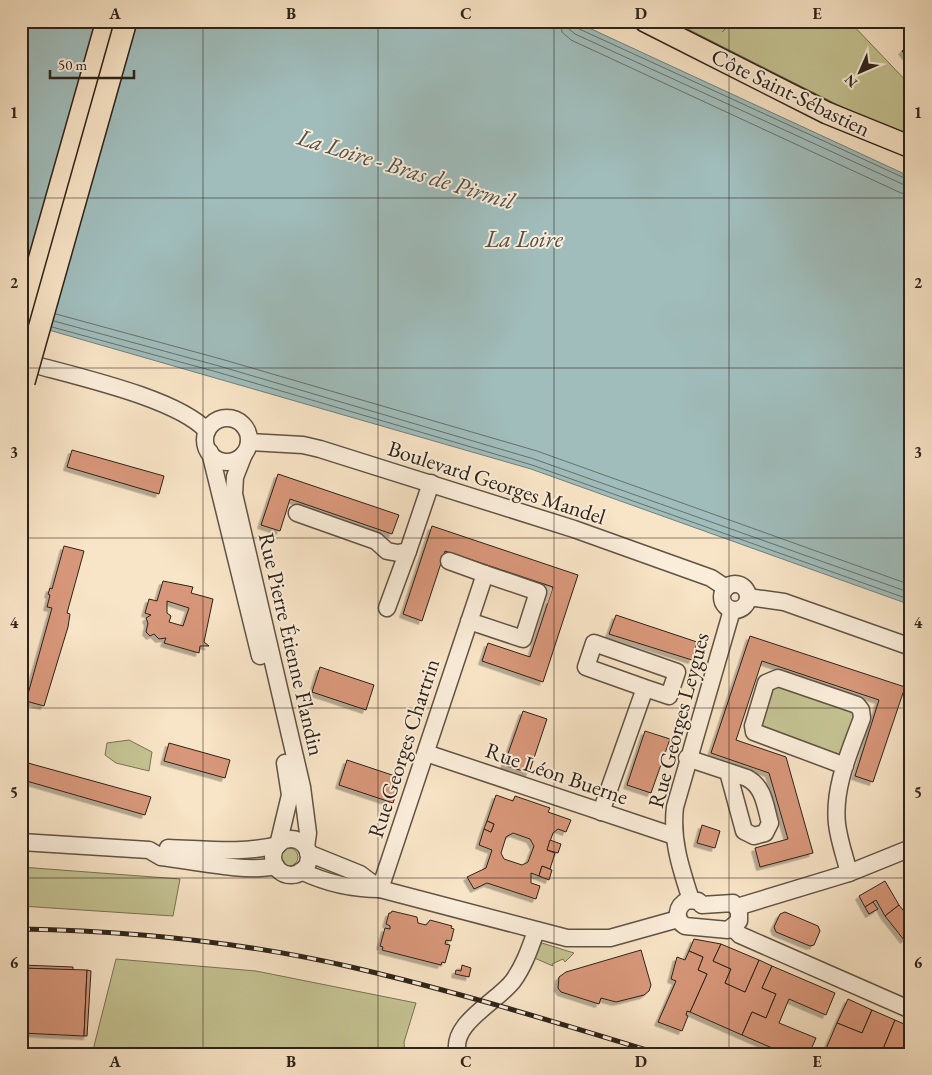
<svg xmlns="http://www.w3.org/2000/svg" width="932" height="1075" viewBox="0 0 932 1075" font-family="'EB Garamond',serif">
<style>
.green{fill:#c4c291;stroke:#787255}
.water{fill:#a0bdbc;stroke:#727f7b}
.lines{fill:none;stroke-linecap:round;stroke-linejoin:round}
.shore{stroke:#66706a;stroke-width:1}
.building{fill:#d8977a;stroke:#2d2319;fill-rule:evenodd;filter:url(#shadow)}
.minor-tunnel{stroke:#cfbda3;stroke-width:16;stroke-dasharray:16 8;stroke-linecap:butt}
.minor-casing{stroke:#605344;stroke-width:19}
.major-casing{stroke:#2d2319;stroke-width:24}
.minor{stroke:#faedda;stroke-width:16}
.major{stroke:#f8e4c6;stroke-width:21}
.rail-casing{stroke:#2d2319;stroke-width:5}
.rail{stroke:#faedda;stroke-width:3;stroke-dasharray:9;stroke-linecap:butt}
.major-bridge-casing{stroke:#2d2319;stroke-width:24;stroke-linecap:butt}
.major-bridge{stroke:#f8e4c6;stroke-width:21}
.grid{fill:none;stroke:#2d2319;stroke-width:1;stroke-opacity:0.55}
.labels{text-anchor:middle;stroke-width:4;stroke-linejoin:round;paint-order:stroke}
.street-label{font-size:22px;fill:#2d2319;stroke:#faedda}
.water-label{font-size:24px;font-style:italic;fill:#50514a;stroke:#faedda}
.neatline{fill:none;stroke:#2d2319;stroke-width:2}
.grid-label{font-size:16px;text-anchor:middle;font-weight:bold;fill:#2d2319}
</style>
<defs>
<filter id="shadow"><feDropShadow dx="-3.5" dy="3.5" stdDeviation="0" flood-color="#0004"/></filter>
</defs>
<rect width="100%" height="100%" fill="#f8e4c6"/>
<filter id="stains"><feTurbulence type="fractalNoise" baseFrequency=".004" numOctaves="4"/><feColorMatrix values="0 0 0 0 .2 0 0 0 0 .09 0 0 0 0 .02 0 0 0 .5 -.17"/></filter>
<radialGradient id="worn" r=".72"><stop offset=".6" stop-color="#630" stop-opacity="0"/><stop offset="1" stop-color="#630" stop-opacity=".3"/></radialGradient>
<g class="green">
<path d="M672 21 728 22 730 24 722 32 734 21H849L911 86V135L844 108Z"/>
<path d="M775 684 853 710 858 719 846 753 834 758 760 726Z"/>
<path d="M129 740 152 752 149 771 116 763 105 755 107 743Z"/>
<circle cx="289" cy="857" r="9"/>
<path d="M21 867 180 879 173 916 21 906Z"/>
<path d="M542 943 574 953 565 962 563 959 552 964 553 966 532 957Z"/>
<path d="M116 959 256 971 416 1003 404 1042 405 1054H92Z"/>
</g>
<path class="water" d="M21 21H574L911 177V605L531 469 21 322Z"/>
<g class="lines">
<g class="shore">
<path d="M560 21 562 32 571 40 901 193 911 195"/>
<path d="M567 21 569 29 575 34 911 188"/>
<path d="M574 21 577 28 911 181"/>
<path d="M56 314 221 359 537 451 911 585"/>
<path d="M54 321 219 366 534 459 911 593"/>
<path d="M52 327 217 372 532 465 911 600"/>
</g>
</g>
<g class="building">
<path d="M909 44 911 53 907 57 902 51Z"/>
<path d="M72 450 164 476 159 494 67 467Z"/>
<path d="M278 474 399 515 392 534 290 499 280 531 261 525Z"/>
<path d="M432 526 578 575 543 682 482 661 488 643 530 657 553 587 445 551 422 621 403 614Z"/>
<path d="M64 546 84 551 67 613 70 614 68 627 44 706 26 701 52 608 47 607 50 595 48 594 50 588 52 589Z"/>
<path d="M163 581 193 587 191 593 213 599 204 642 209 646H200L199 653 164 643 166 638 159 639 154 634 150 636 146 632 148 623 146 618 151 615 145 613 149 599 157 601ZM167 601 189 608 183 626 169 622 171 616 167 613Z"/>
<path d="M616 615 697 642 692 660 609 634Z"/>
<path d="M750 636 905 687 873 782 855 776 879 700 762 661 736 740 786 757 813 853 760 867 755 848 788 839 769 773 711 753Z"/>
<path d="M320 667 374 685 366 710 312 692Z"/>
<path d="M523 711 547 719 529 773 504 765Z"/>
<path d="M645 731 670 739 651 793 627 785Z"/>
<path d="M169 743 230 760 225 778 164 761Z"/>
<path d="M347 760 401 778 393 803 339 785Z"/>
<path d="M28 763 151 797 145 815 23 780Z"/>
<path d="M496 795 513 801 515 796 550 808 548 812 571 820 566 832 558 829 553 833 547 850 555 853 550 869 542 866 539 876 531 873V883L540 886 536 899 487 883 474 889 467 877 486 868 492 850 479 845 484 829 491 832 494 824 487 821ZM513 833 530 839 534 846 528 862 522 865 504 859 501 853 506 837Z"/>
<path d="M487 821 494 824 491 832 484 829Z"/>
<path d="M702 825 720 831 715 848 697 843Z"/>
<path d="M550 840 561 844 558 853 547 850Z"/>
<path d="M542 866 552 870 549 880 539 876Z"/>
<path d="M885 881 899 905 885 916 876 900 865 907 859 896Z"/>
<path d="M873 902 878 909 869 914 865 907Z"/>
<path d="M899 905 911 920V933L904 940 885 916Z"/>
<path d="M392 911 417 917 418 923 426 925 430 920 452 926 451 928 454 929 451 941 446 940 445 944 450 945 445 963 442 962 441 965 382 950 383 947 380 946 385 928 390 929V926L386 924 389 913H391Z"/>
<path d="M785 912 818 926 820 931 814 945 810 946 776 932 774 927 780 914Z"/>
<path d="M694 939 721 944 713 961 731 969 725 983 745 992 759 960 772 966 762 988 776 994 766 1018 752 1012 742 1035 690 1012 707 974 698 970 703 957 689 951Z"/>
<path d="M721 944 759 960 745 992 725 983 731 969 713 961Z"/>
<path d="M641 950 651 985 649 991 644 995 616 1002 601 998 599 1004 561 992 558 988 559 977 566 972Z"/>
<path d="M689 951 703 957 698 970 707 974 690 1012 687 1011 686 1015 688 1016 682 1031 658 1022 676 981 671 979 677 957 685 960Z"/>
<path d="M21 965 73 967V970L21 968Z"/>
<path d="M462 965 471 968 469 977 455 974 456 970 461 971Z"/>
<path d="M772 966 835 993 826 1015 789 999 779 1023 816 1038 809 1054H786L742 1035 752 1012 766 1018 776 994 762 988Z"/>
<path d="M21 968 87 970 84 1036 21 1033Z"/>
<path d="M87 970 91 971 87 1036H84Z"/>
<path d="M848 999 872 1010 862 1033 837 1023Z"/>
<path d="M872 1010 895 1020 881 1054H833L825 1051 837 1023 862 1033Z"/>
<path d="M895 1020 911 1027 909 1054H881Z"/>
</g>
<g class="lines">
<path class="minor-tunnel" d="M538 592 550 596"/>
<defs>
<g id="minor">
<path d="M21 361C69 375 176 397 207 431"/>
<circle cx="227" cy="440" r="22"/>
<path d="M249 442 303 445 320 449 574 529 711 578 726 588"/>
<path d="M210 452 260 656"/>
<path d="M244 454 235 477 234 494 302 787 308 833 306 847"/>
<path d="M297 513 376 541 387 551 398 553 408 551 431 483"/>
<path d="M449 561 485 574"/>
<circle cx="735" cy="597" r="13"/>
<path d="M748 597 784 602 911 647"/>
<path d="M387 608 408 551"/>
<path d="M426 753 674 836"/>
<path d="M687 758 747 778C764 787 765 805 770 823L765 833 754 836 744 831 728 772"/>
<path d="M845 766 754 732 753 726 766 683 778 678 857 705 861 710 862 718C850 751 833 787 837 824 839 841 845 857 849 873"/>
<path d="M601 812 645 688 669 696 677 672 594 643 586 667 645 688"/>
<circle cx="291" cy="857" r="18"/>
<path d="M21 842 149 850 161 857C194 861 246 873 276 866"/>
<path d="M278 845 290 795 285 763"/>
<path d="M168 848C204 849 243 854 278 845"/>
<path d="M308 853 360 874 380 889"/>
<path d="M301 871C326 883 353 889 380 889L567 938H610L678 919"/>
<path d="M380 889 485 574 538 592 523 639 469 621"/>
<path d="M688 900 698 901 702 905 733 903 739 911V921L728 930 685 926C674 919 676 906 688 900Z"/>
<path d="M691 900C681 869 671 840 675 807L732 610"/>
<path d="M737 907 849 873 911 848"/>
<path d="M733 928 740 935 911 1010"/>
<path d="M458 1054C449 1024 497 1002 513 981 524 966 530 948 536 931"/>
</g>
<g id="major">
<path d="M645 21 827 113 911 147"/>
<path d="M21 324 107 21"/>
</g>
</defs>
<use href="#minor" class="minor-casing"/>
<use href="#major" class="major-casing"/>
<use href="#minor" class="minor"/>
<use href="#major" class="major"/>
<defs>
<path id="rail" d="M21 929C132 931 243 942 351 967 455 991 558 1023 660 1054"/>
</defs>
<use href="#rail" class="rail-casing"/>
<use href="#rail" class="rail"/>
<defs>
<path id="major-bridge" d="M24 382 126 21"/>
</defs>
<use href="#major-bridge" class="major-bridge-casing"/>
<use href="#major-bridge" class="major-bridge"/>
</g>
<path class="grid" d="M203 21V1054M378 21V1054M554 21V1054M729 21V1054M21 198H911M21 368H911M21 538H911M21 708H911M21 878H911"/>
<g class="labels">
<g class="street-label">
<text transform="translate(791 92) rotate(26)" y="8">Côte Saint-Sébastien</text>
<text transform="translate(497 482) rotate(18)" y="8">Boulevard Georges Mandel</text>
<text transform="translate(292 644) rotate(77)" y="8">Rue Pierre Étienne Flandin</text>
<text transform="translate(678 720) rotate(-75)" y="8">Rue Georges Leygues</text>
<text transform="translate(403 748) rotate(-72)" y="8">Rue Georges Chartrin</text>
<text transform="translate(557 773) rotate(19)" y="8">Rue Léon Buerne</text>
</g>
<g class="water-label">
<text transform="translate(406 169) rotate(17)" y="8">La Loire - Bras de Pirmil</text>
<text x="524" y="247">La Loire</text>
</g>
</g>
<rect width="932" height="1075" fill="none" stroke="#f8e4c6" stroke-width="55"/>
<g transform="translate(860 72) rotate(225)" stroke="#faedda" stroke-width="4" paint-order="stroke">
<path d="M0-4L9 19L0 12L-9 19Z" fill="#2d2319"/>
<text y="-8" font-size="14" font-weight="bold" text-anchor="middle" fill="#2d2319">N</text>
</g>
<path d="M50 70v8h84v-8" fill="none" stroke="#2d2319" stroke-width="2.5"/>
<text x="58" y="70" font-size="15" fill="#2d2319" stroke="#faedda" stroke-width="4" paint-order="stroke">50 m</text>
<rect x="28" y="28" width="876" height="1020" class="neatline"/>
<g class="grid-label">
<text x="115" y="19">A</text>
<text x="291" y="19">B</text>
<text x="466" y="19">C</text>
<text x="641" y="19">D</text>
<text x="817" y="19">E</text>
<text x="14" y="118">1</text>
<text x="918" y="118">1</text>
<text x="14" y="288">2</text>
<text x="918" y="288">2</text>
<text x="14" y="458">3</text>
<text x="918" y="458">3</text>
<text x="14" y="628">4</text>
<text x="918" y="628">4</text>
<text x="14" y="798">5</text>
<text x="918" y="798">5</text>
<text x="14" y="968">6</text>
<text x="918" y="968">6</text>
<text x="115" y="1067">A</text>
<text x="291" y="1067">B</text>
<text x="466" y="1067">C</text>
<text x="641" y="1067">D</text>
<text x="817" y="1067">E</text>
</g>
<rect width="100%" height="100%" filter="url(#stains)"/>
<rect width="100%" height="100%" fill="url(#worn)"/>
</svg>
